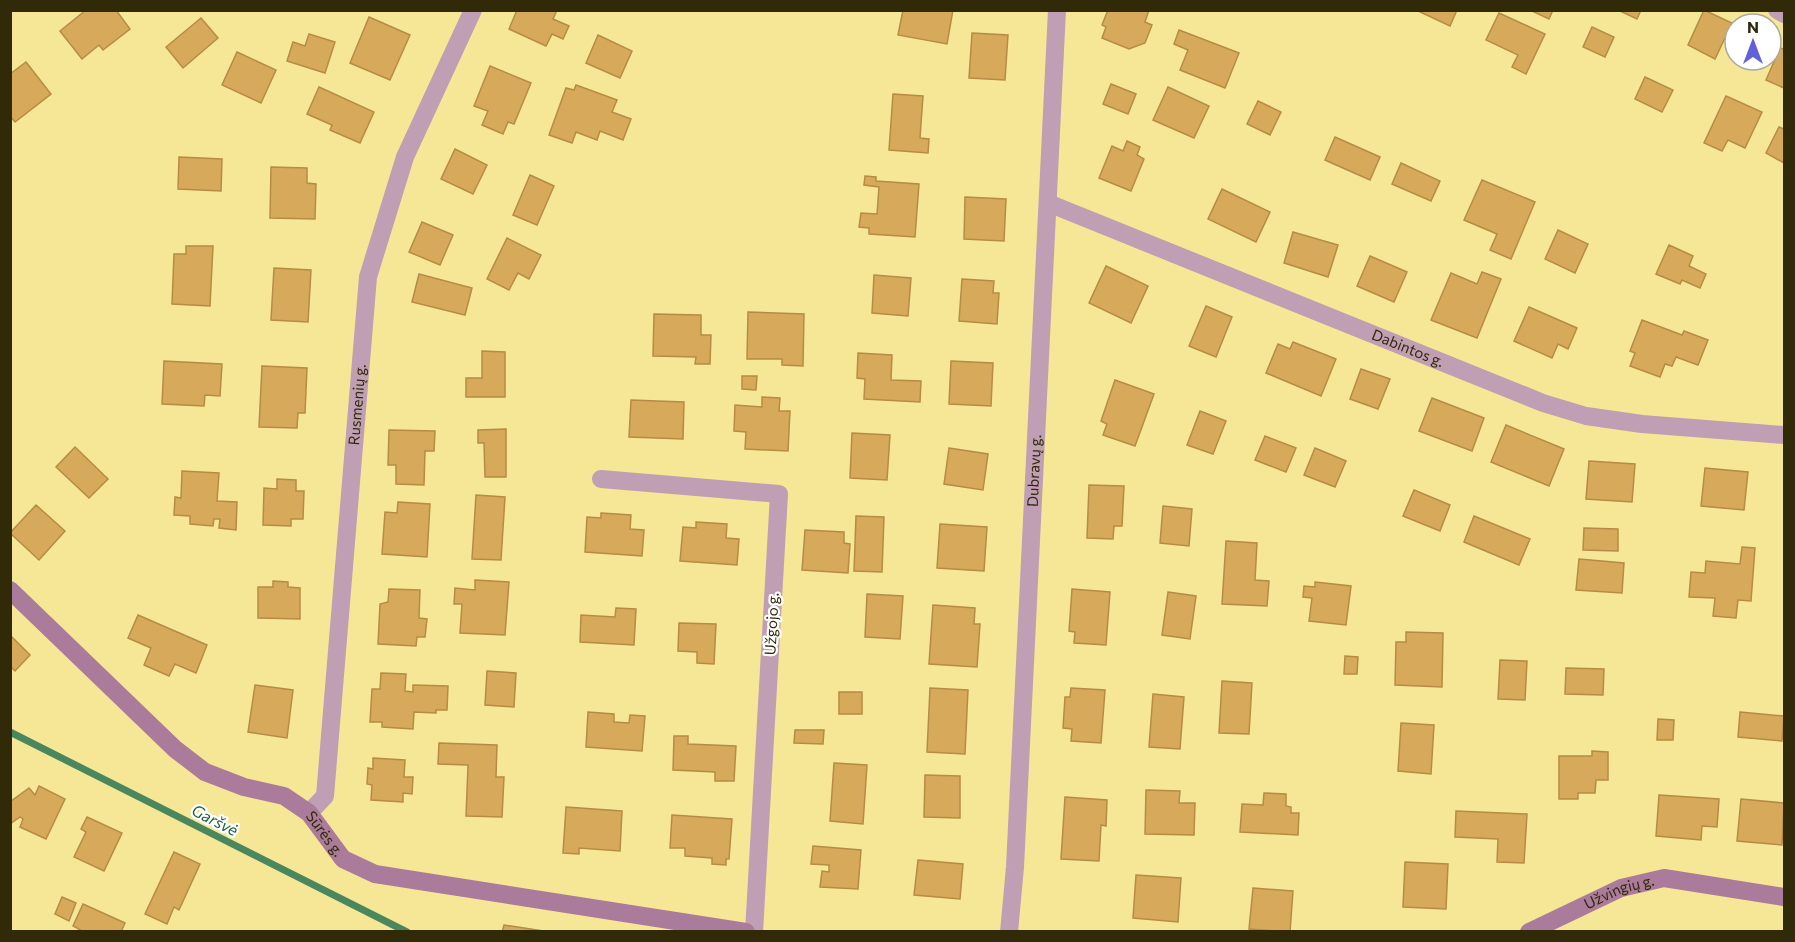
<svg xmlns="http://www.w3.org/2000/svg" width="1795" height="942" viewBox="0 0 1795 942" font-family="Commissioner,sans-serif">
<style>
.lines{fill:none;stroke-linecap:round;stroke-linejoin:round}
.stream{stroke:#4b875d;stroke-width:7}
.building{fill:#d7a95b;stroke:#b68c45;stroke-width:1.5}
.street{stroke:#c09eb4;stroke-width:18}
.secondary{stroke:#ab7b9c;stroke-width:18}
.labels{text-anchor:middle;stroke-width:4.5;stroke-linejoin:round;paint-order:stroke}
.street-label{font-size:15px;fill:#302a08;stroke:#fff}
.water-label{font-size:16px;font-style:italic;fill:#1f6041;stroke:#fff}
</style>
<rect width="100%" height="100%" fill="#f6e796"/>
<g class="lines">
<path class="stream" d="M10 732 407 932"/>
</g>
<g class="building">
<path d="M86 10H116L130 29 103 50 99 45 82 59 60 31Z"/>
<path d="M517 10H557L553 19 569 26 563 39 552 34 546 46 509 29Z"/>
<path d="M903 10H953L947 44 898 35Z"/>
<path d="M1108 10H1149L1145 22 1152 25 1145 43 1129 49 1102 38 1106 27 1102 25Z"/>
<path d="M1416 10H1457L1450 26Z"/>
<path d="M1530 10H1553L1549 19Z"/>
<path d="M1618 10H1641L1637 19Z"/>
<path d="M1704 10 1732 23 1715 59 1688 45Z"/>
<path d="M1499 13 1545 34 1526 74 1512 67 1518 55 1486 40Z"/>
<path d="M369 17 410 35 390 80 350 63Z"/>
<path d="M201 18 218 38 183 68 166 47Z"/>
<path d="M1592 27 1614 37 1605 57 1583 47Z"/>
<path d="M1179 30 1239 53 1225 88 1180 70 1188 50 1174 44Z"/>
<path d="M972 33 1008 35 1005 80 969 78Z"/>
<path d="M309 34 335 42 325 73 287 61 293 42 305 46Z"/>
<path d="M598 35 632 51 620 78 586 63Z"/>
<path d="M1780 48 1784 49V88L1766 80Z"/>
<path d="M237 52 276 70 261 103 222 85Z"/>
<path d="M26 62 51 94 15 122 10 116V74Z"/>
<path d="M490 66 531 83 514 124 508 122 503 134 482 125 488 111 474 106Z"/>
<path d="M1645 77 1673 90 1662 112 1635 99Z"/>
<path d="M1111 84 1136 94 1128 114 1103 104Z"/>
<path d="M576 85 617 100 612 112 631 119 623 140 600 131 597 140 576 132 572 143 549 135 566 88 574 90Z"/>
<path d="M319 87 374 112 360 143 330 130 332 125 307 114Z"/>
<path d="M1168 87 1209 106 1194 138 1153 120Z"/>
<path d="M893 94 923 96 920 138 929 139 928 153 889 150Z"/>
<path d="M1726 96 1762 112 1745 148 1728 140 1722 151 1704 143Z"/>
<path d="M1258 101 1281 112 1270 135 1247 124Z"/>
<path d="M1779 127 1784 129V163L1766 153Z"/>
<path d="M1335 137 1380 157 1370 180 1325 160Z"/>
<path d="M1127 141 1140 147 1137 155 1144 159 1131 191 1099 178 1112 146 1123 151Z"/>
<path d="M455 149 487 165 473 194 441 179Z"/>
<path d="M179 157 222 159 221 191 178 189Z"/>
<path d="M1401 163 1440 181 1431 201 1392 184Z"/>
<path d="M271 167 307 168V183L316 184 315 219 270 218Z"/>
<path d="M530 175 554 186 537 225 513 215Z"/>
<path d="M865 176 876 177V181L919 184 915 237 869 234V228L859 227 861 213 877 214 879 187 864 185Z"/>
<path d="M1482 180 1535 202 1511 259 1490 250 1497 234 1464 220Z"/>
<path d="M1222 189 1270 212 1256 242 1208 219Z"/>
<path d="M965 197 1006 199 1004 241 964 239Z"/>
<path d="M422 222 453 235 440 265 409 252Z"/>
<path d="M1558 230 1588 244 1575 273 1545 259Z"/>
<path d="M1293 232 1338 245 1328 277 1284 263Z"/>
<path d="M507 238 541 255 529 279 518 273 509 290 487 279Z"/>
<path d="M1669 245 1693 256 1689 266 1706 274 1700 288 1682 280 1680 284 1656 274Z"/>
<path d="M186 246H213L210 306 172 304 174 254H186Z"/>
<path d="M1370 256 1407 272 1394 302 1357 286Z"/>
<path d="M1106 266 1148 286 1131 323 1089 303Z"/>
<path d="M274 268 311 270 308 322 271 320Z"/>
<path d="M1482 272 1501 279 1477 338 1431 320 1451 273 1477 284Z"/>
<path d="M419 274 472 288 465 315 412 302Z"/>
<path d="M874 275 911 278 908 316 872 313Z"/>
<path d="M962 279 994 281 993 293H999L997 324 959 321Z"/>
<path d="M1206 306 1232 317 1216 357 1189 346Z"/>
<path d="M1529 307 1577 328 1568 349 1558 344 1552 358 1514 341Z"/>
<path d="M748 312 804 314 803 366 782 365V359H747Z"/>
<path d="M654 314 701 315V335H711L710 364H695L696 357 653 356Z"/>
<path d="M1642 320 1682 335 1684 331 1708 340 1698 365 1676 357 1672 366 1665 364 1660 377 1630 366 1635 353 1630 351Z"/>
<path d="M1293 342 1336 359 1321 396 1266 373 1278 344 1290 349Z"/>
<path d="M482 351 505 352V397H466V378H482Z"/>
<path d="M858 353 892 355 891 380 921 381 920 402 864 399 865 379 857 378Z"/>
<path d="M164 361 222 364 220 396 205 395 204 406 162 404Z"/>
<path d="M951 361 993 363 991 406 949 404Z"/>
<path d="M262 366 307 368 305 413H298L297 428 259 427Z"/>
<path d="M1361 369 1390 379 1378 409 1350 399Z"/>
<path d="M742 376H757L756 390 742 389Z"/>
<path d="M1115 380 1154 394 1135 446 1103 435 1107 424 1101 421Z"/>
<path d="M762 397 780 398 779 411H790L788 451 745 449 746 432 734 431 735 405 762 407Z"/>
<path d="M1432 398 1484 418 1472 451 1419 431Z"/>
<path d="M631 400 684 402 683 439 629 437Z"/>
<path d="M1200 411 1226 421 1213 454 1187 445Z"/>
<path d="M1506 425 1564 449 1549 486 1491 462Z"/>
<path d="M506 429V477H485L484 443H478V430Z"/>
<path d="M389 430 435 431 434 451H425L424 485 396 484V465H388Z"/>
<path d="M852 433 890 435 887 480 850 478Z"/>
<path d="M1265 436 1296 448 1286 472 1255 460Z"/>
<path d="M75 447 108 479 89 498 56 467Z"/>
<path d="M949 448 988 454 983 490 944 484Z"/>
<path d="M1315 448 1346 461 1335 487 1304 475Z"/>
<path d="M1589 461 1635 464 1632 502 1586 499Z"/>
<path d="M1705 468 1748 472 1744 510 1701 506Z"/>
<path d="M182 471 219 473 217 501 237 502 236 530 219 528 220 519H214L213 526 190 524V516L174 515 175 497 181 498Z"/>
<path d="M277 479 296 480V491H304L303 519H291V526L263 525 264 488 277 489Z"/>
<path d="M1089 485 1124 486 1122 526H1114L1113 539 1087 538Z"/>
<path d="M1414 490 1450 505 1440 531 1403 516Z"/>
<path d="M476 495 505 497 501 560 472 559Z"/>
<path d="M398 502 430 504 427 557 382 554 385 512 397 513Z"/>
<path d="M36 505 65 531 39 560 10 533Z"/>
<path d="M1163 506 1192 509 1189 546 1160 543Z"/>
<path d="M601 513 631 515 630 529 644 530 642 556 585 552 587 517 601 518Z"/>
<path d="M856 516 884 517 882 572 854 571Z"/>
<path d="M1474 516 1530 539 1519 565 1464 542Z"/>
<path d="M696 522 727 524 726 538 739 539 737 565 680 561 683 527 696 528Z"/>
<path d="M940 524 987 527 984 571 937 568Z"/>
<path d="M1584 528 1618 529V551L1583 550Z"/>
<path d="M805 530 844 532V543L850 544 848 573 802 570Z"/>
<path d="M1226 541 1257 543 1255 580 1269 581 1267 606 1222 604Z"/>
<path d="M1742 547 1755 548 1751 601 1738 600 1736 618 1713 616 1715 598 1689 597 1691 572 1705 573 1706 561 1740 564Z"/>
<path d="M1579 559 1624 563 1622 593 1576 590Z"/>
<path d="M475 580 509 582 505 635 460 633 462 604H454L455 588 475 590Z"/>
<path d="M273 581 288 582V587L300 588V619L258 618V587H273Z"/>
<path d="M1315 582 1351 586 1346 625 1309 621 1312 598 1303 597 1304 586 1315 587Z"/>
<path d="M389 589 420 590 419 618 427 619 425 637H417L416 646 378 644 380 604 388 602Z"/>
<path d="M1072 589 1110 592 1106 645 1074 643 1075 632 1069 631Z"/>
<path d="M1168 592 1196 596 1190 639 1162 635Z"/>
<path d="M867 594 903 596 900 639 865 637Z"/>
<path d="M933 605 975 608 974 624H980L977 667 929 664Z"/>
<path d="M616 608 636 609 634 645 580 642 581 615 615 617Z"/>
<path d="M138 615 207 645 196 673 175 664 169 676 144 665 151 648 128 638Z"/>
<path d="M679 623 716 624 714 664 697 663V652L678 651Z"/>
<path d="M1406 632 1443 633 1442 687 1395 685 1396 642H1406Z"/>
<path d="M11 636 30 655 15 671 10 666Z"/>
<path d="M1345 656 1358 657 1357 674H1344Z"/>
<path d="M1500 660 1527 661 1525 700 1498 699Z"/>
<path d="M1566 668 1604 669 1603 695 1565 694Z"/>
<path d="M487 671 516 673 514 707 485 705Z"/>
<path d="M381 673 406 674 405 691 413 692V685L448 686 447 710H436V713L414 712 413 729 382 727V722H370L372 689H380Z"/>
<path d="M1222 681 1252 683 1249 734 1219 733Z"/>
<path d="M255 685 293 690 287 738 248 732Z"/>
<path d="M930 688 968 690 965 754 927 752Z"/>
<path d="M1071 688 1105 690 1101 743 1071 741 1072 729 1063 728 1065 697H1070Z"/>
<rect x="839" y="692" width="23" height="22"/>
<path d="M1153 694 1184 697 1180 749 1149 747Z"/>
<path d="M588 712 614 714V722L629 723 630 715 645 716 642 751 586 747Z"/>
<path d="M1740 712 1784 716 1782 741 1738 737Z"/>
<path d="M1658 719 1674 720 1673 740H1657Z"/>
<path d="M1401 723 1434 725 1431 774 1398 771Z"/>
<path d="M795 730H824L823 744 794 743Z"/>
<path d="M674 736H688V744L736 746 734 781H715V772L673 770Z"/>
<path d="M439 743 497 745 496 777H504L502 817 466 816 468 765 438 764Z"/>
<path d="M1592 751 1608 752V780H1596L1595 793H1578V799H1559V756H1592Z"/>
<path d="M373 758 405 760 404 777H413L412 794 403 793V802L371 800 372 785 367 784 368 768 373 769Z"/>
<path d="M834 763 867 765 863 824 830 821Z"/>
<path d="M925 775 960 776V818L924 817Z"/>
<path d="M39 786 65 799 46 839 20 827 23 819 20 817 10 824V802L29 788 35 795Z"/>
<path d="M1146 790 1180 791 1179 803H1195L1194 835 1145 834Z"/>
<path d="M1264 793 1286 794V806L1291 807V813H1299L1298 835 1240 832 1242 804 1263 805Z"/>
<path d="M1659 795 1719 799 1717 827 1702 826 1701 840 1656 836Z"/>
<path d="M1065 797 1107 800 1106 826 1101 825 1099 861 1061 859Z"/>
<path d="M1741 799 1784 803 1782 845 1737 841Z"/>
<path d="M566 807 622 811 620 851 579 848V854L563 853Z"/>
<path d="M1456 811 1527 814 1524 863 1497 862 1498 839 1455 837Z"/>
<path d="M672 815 732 819 729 859H726V865L712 864V858L685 856V848H670Z"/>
<path d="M87 817 122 833 104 871 74 857 86 832 81 829Z"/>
<path d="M813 846 861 850 858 889 820 887 822 871 829 872V865L811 864Z"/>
<path d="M174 852 200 864 179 910 174 907 167 924 145 914Z"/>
<path d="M918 860 963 864 960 899 914 895Z"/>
<path d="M1405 862 1448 864 1446 909 1403 907Z"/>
<path d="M1136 875 1181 878 1178 922 1133 918Z"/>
<path d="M1253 888 1293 891 1290 932 1249 929Z"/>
<path d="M62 897 76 903 69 921 55 914Z"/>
<path d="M83 904 125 923 121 932H84L73 926Z"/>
<path d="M504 925 543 931V932H502Z"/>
</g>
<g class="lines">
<g class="street">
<path d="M1777 10 1784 14"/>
<path id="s1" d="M1048 203 1543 403 1586 416 1642 424 1784 435"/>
<path d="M601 479 779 494 754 932"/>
<path id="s2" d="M309 813 325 796 368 277 405 157 473 10"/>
<path id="s3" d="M1009 932 1015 867 1057 10"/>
</g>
<g class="secondary">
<path id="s4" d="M10 590 175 749 205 772 244 787 284 796 309 813 343 859 375 874 746 932"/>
<path id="s5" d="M1529 932 1621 888 1664 878 1784 897"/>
</g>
</g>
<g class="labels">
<g class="street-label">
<text dy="5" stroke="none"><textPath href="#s1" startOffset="388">Dabintos g.</textPath></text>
<text dy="5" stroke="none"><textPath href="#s2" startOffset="416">Rusmenių g.</textPath></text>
<text dy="5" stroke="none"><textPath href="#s3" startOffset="462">Dubravų g.</textPath></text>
<text transform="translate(772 624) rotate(-87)" y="5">Užgojo g.</text>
<text dy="5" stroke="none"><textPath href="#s4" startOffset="406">Sūrės g.</textPath></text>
<text dy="5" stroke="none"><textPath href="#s5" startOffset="99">Užvingių g.</textPath></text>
</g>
<g class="water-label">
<text transform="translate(215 820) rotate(27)" y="6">Garšvė</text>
</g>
</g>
<rect width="1795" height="942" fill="none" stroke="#302a08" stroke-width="24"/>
<g transform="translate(1753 42)"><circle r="28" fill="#ffffff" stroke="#acaa9c" stroke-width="1.5"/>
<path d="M0-4.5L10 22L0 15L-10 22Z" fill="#6261da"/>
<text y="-9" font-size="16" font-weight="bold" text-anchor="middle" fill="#302a08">N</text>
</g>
</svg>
